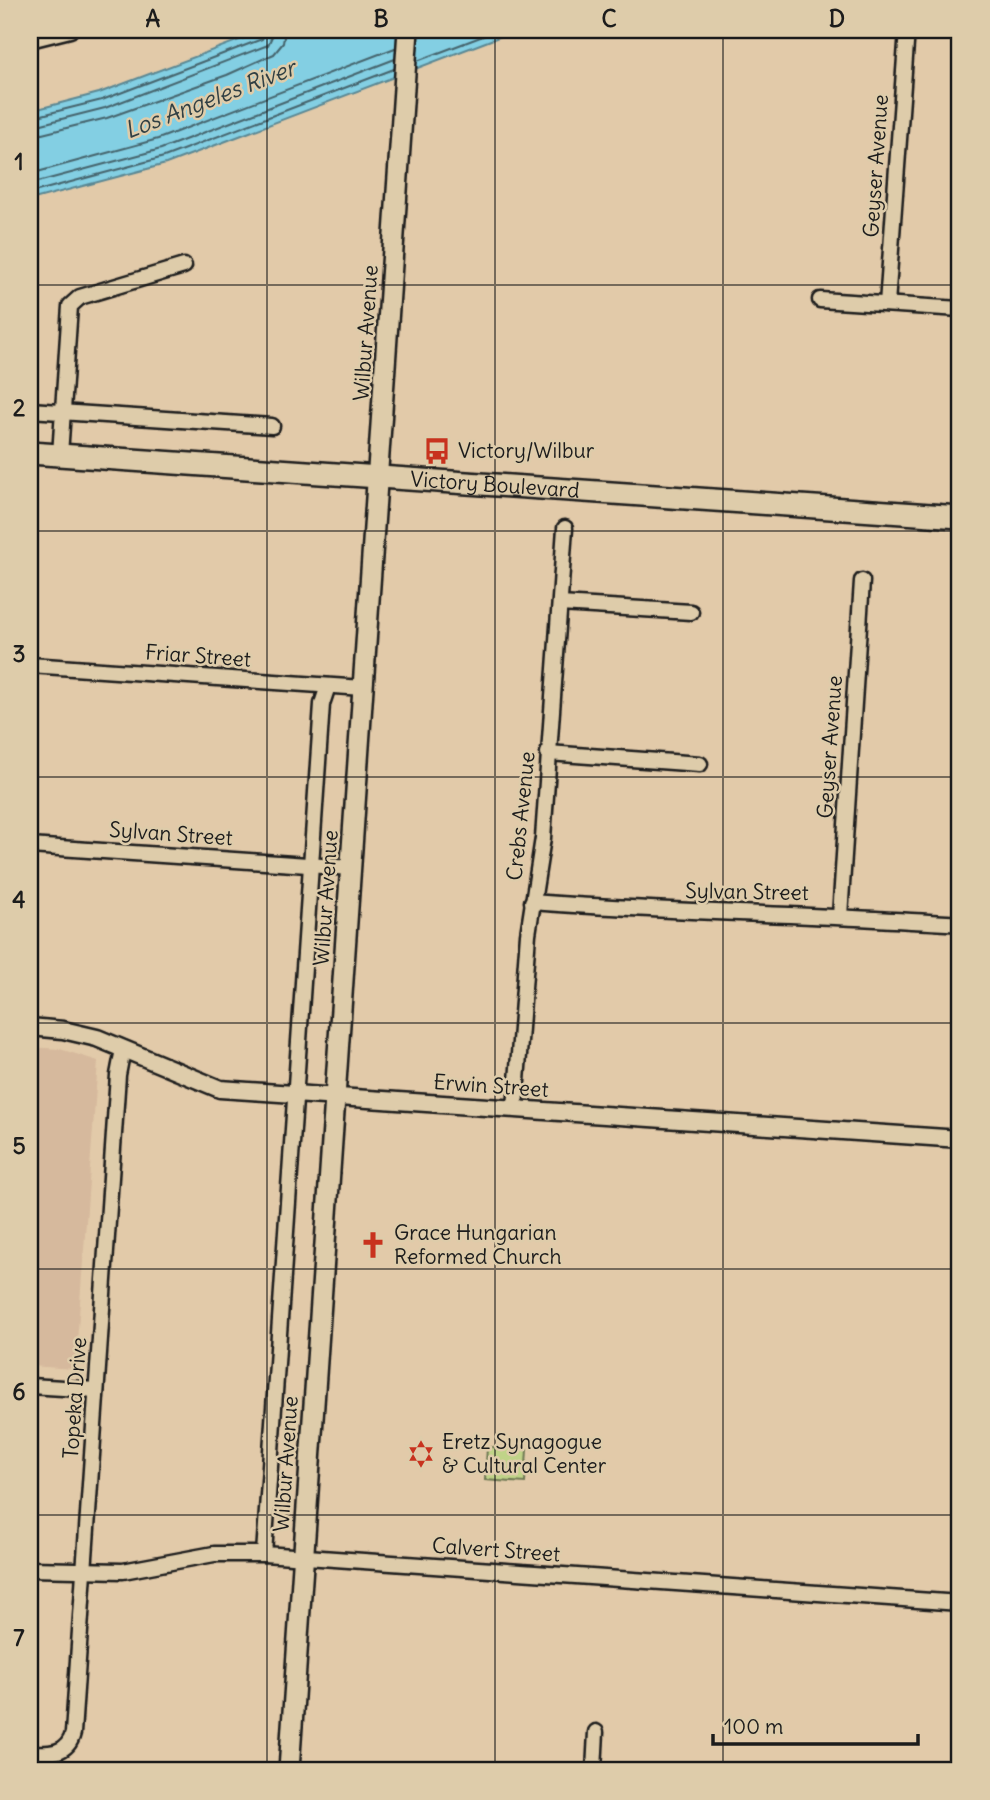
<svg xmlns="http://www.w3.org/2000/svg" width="990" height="1800" viewBox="0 0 990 1800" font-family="Delius,sans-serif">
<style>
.built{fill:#d6b99d}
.green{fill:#c0d388;stroke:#6e7852;stroke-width:2}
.water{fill:#83cfe3;stroke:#5a8793;stroke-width:2}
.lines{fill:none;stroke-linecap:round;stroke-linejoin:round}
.shore{stroke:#45646c;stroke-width:2}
.minor-casing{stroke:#1c1c1c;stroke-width:19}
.tertiary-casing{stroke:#1c1c1c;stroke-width:21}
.secondary-casing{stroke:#1c1c1c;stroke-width:24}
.primary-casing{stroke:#1c1c1c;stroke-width:26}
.minor{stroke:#deccaa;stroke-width:14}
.tertiary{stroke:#deccaa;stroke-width:16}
.secondary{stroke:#deccaa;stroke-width:19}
.primary{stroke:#deccaa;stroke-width:21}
.grid{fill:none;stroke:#1c1c1c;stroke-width:2;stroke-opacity:0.55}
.labels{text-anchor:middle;stroke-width:5;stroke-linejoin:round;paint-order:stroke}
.street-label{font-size:21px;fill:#1c1c1c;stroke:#deccaa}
.poi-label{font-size:21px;fill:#1c1c1c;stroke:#deccaa;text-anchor:start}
.water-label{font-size:23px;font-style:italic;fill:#314044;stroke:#deccaa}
.neatline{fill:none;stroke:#1c1c1c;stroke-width:2.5}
.grid-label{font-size:23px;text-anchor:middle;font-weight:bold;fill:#1c1c1c}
</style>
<rect width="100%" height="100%" fill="#e2caa9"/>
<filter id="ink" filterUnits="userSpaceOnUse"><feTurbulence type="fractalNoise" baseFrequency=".0143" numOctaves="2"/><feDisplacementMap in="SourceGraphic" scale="14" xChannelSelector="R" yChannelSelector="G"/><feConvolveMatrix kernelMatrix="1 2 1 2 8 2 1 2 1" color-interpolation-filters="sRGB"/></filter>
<g filter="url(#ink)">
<path class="built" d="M30 1047 60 1049 98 1061 75 1369 30 1366Z"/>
<path class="green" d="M487 1447 527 1449 525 1483 485 1480Z"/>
<path class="water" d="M266 30H517L166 164 30 200V111L99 93Z"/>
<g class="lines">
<g class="shore">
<path d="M417 61 499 30"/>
<path d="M30 118 102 100 262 39 266 30"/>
<path d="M30 127 105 108 268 45 275 30"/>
<path d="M30 137 107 118 227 75 274 54 283 43 285 30"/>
<path d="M30 174 158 139 395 48"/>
<path d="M30 184 161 149 395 59"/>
<path d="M30 193 164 157 394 69"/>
</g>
<defs>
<g id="minor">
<path d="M30 40 70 30"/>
<path d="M820 300 960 309"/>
<path d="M887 304 907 30"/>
<path d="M30 410 272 426"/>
<path d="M60 455 70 306 80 297 184 266"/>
<path d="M560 604 691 612"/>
<path d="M30 665 363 688"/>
<path d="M548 753 700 764"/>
<path d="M30 846 351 868"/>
<path d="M532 902C675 913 818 914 960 924"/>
<path d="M840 916 862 581"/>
<path d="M515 1108 528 934 543 838 565 528"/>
<path d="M30 1386 96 1390"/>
<path d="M264 1554 322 704 328 686"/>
<path d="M30 1569 123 1571 214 1554H264L960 1603"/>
<path d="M30 1753C48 1754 68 1755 73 1733L118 1075 123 1049"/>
<path d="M594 1770 596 1732"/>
</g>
<path id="tertiary" d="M30 1027 63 1030 97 1038 220 1089 960 1139"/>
<path id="secondary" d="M289 1770 408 30"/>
<g id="primary">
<path id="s1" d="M30 453 960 517"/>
</g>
</defs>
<use href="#minor" class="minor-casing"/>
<use href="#tertiary" class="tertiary-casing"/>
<use href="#secondary" class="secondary-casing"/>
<use href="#primary" class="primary-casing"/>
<use href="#minor" class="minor"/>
<use href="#tertiary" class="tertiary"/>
<use href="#secondary" class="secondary"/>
<use href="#primary" class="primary"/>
</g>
</g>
<path class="grid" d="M267 30V1770M495 30V1770M723 30V1770M30 285H960M30 531H960M30 777H960M30 1023H960M30 1269H960M30 1515H960"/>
<defs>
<symbol id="bus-bare" viewBox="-9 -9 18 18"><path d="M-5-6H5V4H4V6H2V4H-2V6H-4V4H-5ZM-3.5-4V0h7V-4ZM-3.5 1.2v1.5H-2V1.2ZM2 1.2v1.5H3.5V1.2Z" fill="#c8321e" stroke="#deccaa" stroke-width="2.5" paint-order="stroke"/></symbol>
<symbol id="church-bare" viewBox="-9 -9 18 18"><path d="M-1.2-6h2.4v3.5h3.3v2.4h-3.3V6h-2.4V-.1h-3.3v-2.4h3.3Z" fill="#c8321e" stroke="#deccaa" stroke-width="2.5" paint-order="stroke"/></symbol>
<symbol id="synagogue-bare" viewBox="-9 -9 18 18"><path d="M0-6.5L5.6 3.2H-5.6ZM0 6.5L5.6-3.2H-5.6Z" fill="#c8321e" stroke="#deccaa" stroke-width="2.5" paint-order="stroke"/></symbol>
</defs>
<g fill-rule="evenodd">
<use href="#bus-bare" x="418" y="432" width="38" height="38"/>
<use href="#church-bare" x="354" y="1226" width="38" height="38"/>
<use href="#synagogue-bare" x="402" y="1435" width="38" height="38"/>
</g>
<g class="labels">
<g class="street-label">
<text transform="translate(876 166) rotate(-86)" y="7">Geyser Avenue</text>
<text transform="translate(366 333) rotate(-86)" y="7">Wilbur Avenue</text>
<text dy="7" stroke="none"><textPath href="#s1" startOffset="466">Victory Boulevard</textPath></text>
<text transform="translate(198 656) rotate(4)" y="7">Friar Street</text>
<text transform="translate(830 747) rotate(-86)" y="7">Geyser Avenue</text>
<text transform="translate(521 816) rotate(-84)" y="7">Crebs Avenue</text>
<text transform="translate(171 834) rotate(4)" y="7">Sylvan Street</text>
<text transform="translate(747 892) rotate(1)" y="7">Sylvan Street</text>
<text transform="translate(326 898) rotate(-86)" y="7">Wilbur Avenue</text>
<text transform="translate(491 1086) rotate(4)" y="7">Erwin Street</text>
<text transform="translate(75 1398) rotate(-86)" y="7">Topeka Drive</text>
<text transform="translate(286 1464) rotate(-86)" y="7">Wilbur Avenue</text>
<text transform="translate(496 1550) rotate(4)" y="7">Calvert Street</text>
</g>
<g class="poi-label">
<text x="458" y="458">Victory/Wilbur</text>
<text x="394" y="1240">Grace Hungarian<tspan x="394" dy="24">Reformed Church</tspan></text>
<text x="442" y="1449">Eretz Synagogue<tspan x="442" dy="24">&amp; Cultural Center</tspan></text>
</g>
<g class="water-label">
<text transform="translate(210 99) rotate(-21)" y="8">Los Angeles River</text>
</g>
</g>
<rect width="990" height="1800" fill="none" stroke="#deccaa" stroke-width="77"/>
<path d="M713 1734v10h205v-10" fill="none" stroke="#1c1c1c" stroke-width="3.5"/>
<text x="724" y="1734" font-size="21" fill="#1c1c1c" stroke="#deccaa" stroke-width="5" paint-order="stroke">100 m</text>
<rect x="38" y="38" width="913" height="1724" class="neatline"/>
<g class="grid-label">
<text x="153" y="27">A</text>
<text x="381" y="27">B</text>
<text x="609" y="27">C</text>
<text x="837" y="27">D</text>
<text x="19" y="170">1</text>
<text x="19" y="416">2</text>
<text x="19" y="662">3</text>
<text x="19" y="908">4</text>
<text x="19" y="1154">5</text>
<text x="19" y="1400">6</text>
<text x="19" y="1646">7</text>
</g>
</svg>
